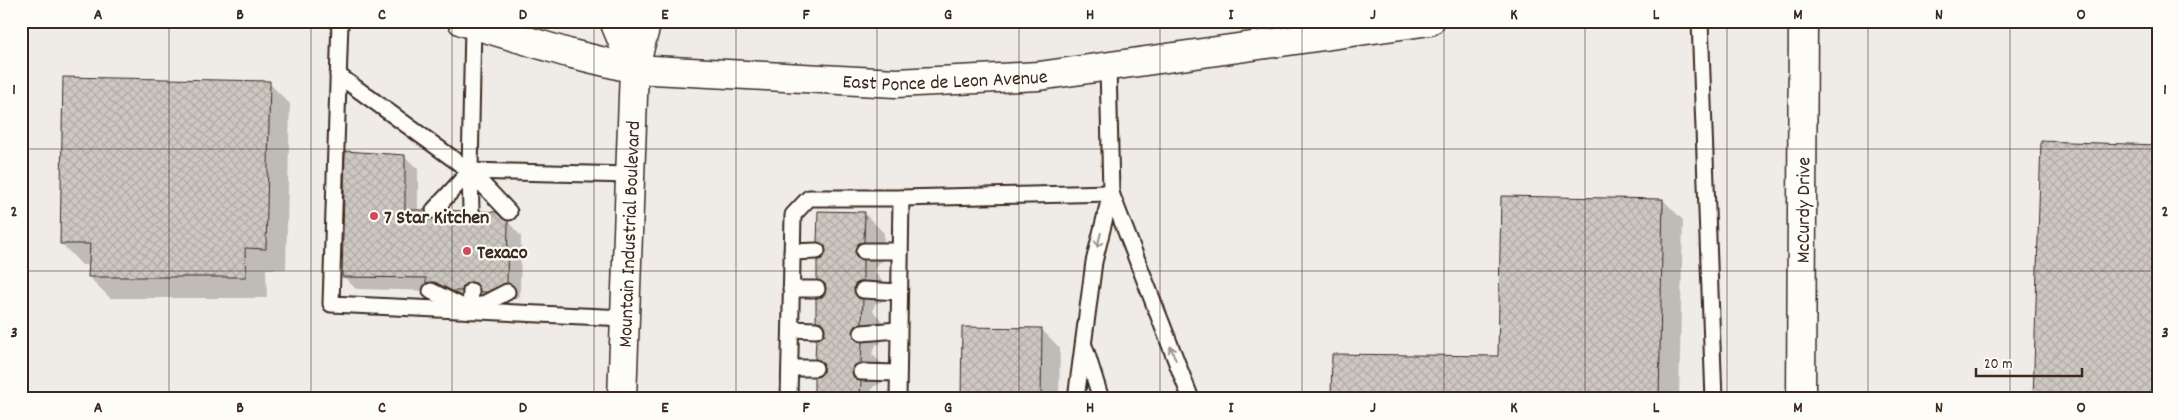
<svg xmlns="http://www.w3.org/2000/svg" width="2179" height="420" viewBox="0 0 2179 420" font-family="Dekko,sans-serif">
<style>
.built{fill:#efece7}
.shadow{fill:#0003}
.building{fill:url(#building-cross-hatch);stroke:#3b2a1e}
.lines{fill:none;stroke-linecap:round;stroke-linejoin:round}
.lane-casing{stroke:#3b2a1e;stroke-width:19}
.street-casing{stroke:#3b2a1e;stroke-width:31}
.secondary-casing{stroke:#3b2a1e;stroke-width:31}
.primary-casing{stroke:#3b2a1e;stroke-width:31}
.lane{stroke:#fdfcf7;stroke-width:15}
.street{stroke:#fdfcf7;stroke-width:28}
.secondary{stroke:#fdfcf7;stroke-width:28}
.primary{stroke:#fdfcf7;stroke-width:28}
.oneway{stroke:#9c938a}
.grid{fill:none;stroke:#3b2a1e;stroke-width:1;stroke-opacity:0.55}
.poi-dot{fill:#d1495b;stroke:#fdfcf7;stroke-width:2}
.labels{text-anchor:middle;stroke-width:4.5;stroke-linejoin:round;paint-order:stroke}
.street-label{font-size:20px;fill:#3b2a1e;stroke:#fdfcf7}
.poi-label{font-size:20px;font-weight:bold;fill:#3b2a1e;stroke:#fdfcf7;text-anchor:start}
.neatline{fill:none;stroke:#3b2a1e;stroke-width:2}
.grid-label{font-size:16px;text-anchor:middle;font-weight:bold;fill:#3b2a1e}
</style>
<defs>
<pattern id="building-cross-hatch" width="8" height="8" patternUnits="userSpaceOnUse" patternTransform="scale(1.25)"><rect width="8" height="8" fill="#cdc8c2"/><path d="M0 0l8 8M0 8l8-8" fill="none" stroke="#b1aca6"/></pattern>
</defs>
<rect width="100%" height="100%" fill="#fdfcf7"/>
<filter id="ink" filterUnits="userSpaceOnUse"><feTurbulence type="fractalNoise" baseFrequency=".02" numOctaves="2"/><feDisplacementMap in="SourceGraphic" scale="10" xChannelSelector="R" yChannelSelector="G"/><feConvolveMatrix kernelMatrix="1 2 1 2 8 2 1 2 1" color-interpolation-filters="sRGB"/></filter>
<g filter="url(#ink)">
<rect class="built" x="21" y="21" width="2137" height="378"/>
<g class="shadow">
<path d="M269 83 290 104 286 269H266L267 298H110L89 277 90 265H82L61 243Z"/>
<path d="M404 156 418 169V211H424L433 220 461 212 471 222 502 220 508 222 521 236 520 296 501 305 495 304 485 294 477 299 475 304 435 291 356 289 343 276Z"/>
<path d="M1663 200 1683 220 1679 399H1332L1499 358Z"/>
<path d="M864 213 884 233 883 261 879 263 874 271 883 282V301L875 304 873 311 882 321 881 343 876 345 872 354 881 363V383L873 387 871 393 876 399H815L825 367 816 358 827 330 817 320 827 289 818 279 827 250 819 241Z"/>
<path d="M1042 330 1060 348 1059 399H962Z"/>
</g>
<g class="building">
<path d="M63 77 270 81 266 249 245 248 246 277H88L90 244H60Z"/>
<path d="M2041 141 2158 145V399H2033Z"/>
<path d="M345 151 405 155V210H425L427 217 432 219H437L446 210 462 211 463 216 471 220 476 219 480 211 496 212 503 219 508 221 507 283 487 292H480L476 283 471 282 463 286 462 291H452L435 282 426 283V278L342 277Z"/>
<path d="M1501 196 1663 199 1659 399H1331L1332 354 1498 356Z"/>
<path d="M818 211 865 212 864 242 859 243 855 251 856 256 863 260V281L855 284 854 290 858 298 863 299 862 324 856 326 853 333 855 339 862 342 861 363 853 367 852 372 856 380 861 381 860 399H814V377L820 376 824 368 823 363 815 359 816 339 824 335 825 330 821 322 816 321V298L822 297 826 289 825 284 817 280V260L822 259 826 251 825 246 817 242Z"/>
<path d="M962 327 1042 328 1041 399H961Z"/>
</g>
<g class="lines">
<defs>
<g id="lane">
<path d="M340 21 331 304 625 318"/>
<path d="M1700 21 1714 399"/>
<path d="M473 25 470 171 630 175"/>
<path d="M338 75 470 171 509 212"/>
<path d="M470 171 471 211"/>
<path d="M1111 193 1191 399"/>
<path d="M434 210 470 171"/>
<path d="M864 251H900"/>
<path d="M792 252 817 251"/>
<path d="M791 289H817"/>
<path d="M863 290 899 292"/>
<path d="M431 291 465 308"/>
<path d="M472 310 507 292"/>
<path d="M470 311 471 291"/>
<path d="M791 329 816 330"/>
<path d="M862 333 898 330"/>
<path d="M1085 348 1101 399"/>
<path d="M790 368H815"/>
<path d="M861 372 898 373"/>
<path d="M789 399 793 215 809 198H901L1111 193 1108 66"/>
<path d="M898 399 901 198"/>
<path d="M1076 399 1094 262 1111 193"/>
</g>
<g id="street">
<path id="s1" d="M1801 399 1803 21"/>
</g>
<g id="secondary">
<path id="s2" d="M462 21 568 53 634 69 896 83 1039 76 1430 21"/>
</g>
<g id="primary">
<path d="M614 21 634 69"/>
<path id="s3" d="M622 399 634 69 647 21"/>
</g>
</defs>
<use href="#lane" class="lane-casing"/>
<use href="#street" class="street-casing"/>
<use href="#secondary" class="secondary-casing"/>
<use href="#primary" class="primary-casing"/>
<use href="#lane" class="lane"/>
<use href="#street" class="street"/>
<use href="#secondary" class="secondary"/>
<use href="#primary" class="primary"/>
</g>
<defs><path id="oneway-shaft" d="M-6 0H5M1.5-3L5.5 0L1.5 3" fill="none" stroke-width="1.6" stroke-linecap="round" stroke-linejoin="round" transform="scale(1.25)"/></defs>
<g class="oneway">
<use href="#oneway-shaft" transform="translate(1099 240) rotate(104)"/>
<use href="#oneway-shaft" transform="translate(1173 353) rotate(-111)"/>
</g>
</g>
<path class="grid" d="M169 21V399M311 21V399M452 21V399M594 21V399M736 21V399M877 21V399M1019 21V399M1160 21V399M1302 21V399M1444 21V399M1585 21V399M1727 21V399M1868 21V399M2010 21V399M21 149H2158M21 271H2158"/>
<g class="poi-dot">
<circle cx="374" cy="216" r="5"/>
<circle cx="467" cy="251" r="5"/>
</g>
<g class="labels">
<g class="street-label">
<text dy="7" stroke="none"><textPath href="#s2" startOffset="490">East Ponce de Leon Avenue</textPath></text>
<text dy="7" stroke="none"><textPath href="#s1" startOffset="189">McCurdy Drive</textPath></text>
<text dy="7" stroke="none"><textPath href="#s3" startOffset="165">Mountain Industrial Boulevard</textPath></text>
</g>
<g class="poi-label">
<text x="384" y="223">7 Star Kitchen</text>
<text x="477" y="258">Texaco</text>
</g>
</g>
<rect width="2179" height="420" fill="none" stroke="#fdfcf7" stroke-width="55"/>
<path d="M1976 368v8h106v-8" fill="none" stroke="#3b2a1e" stroke-width="2.5"/>
<text x="1984" y="368" font-size="15" fill="#3b2a1e" stroke="#fdfcf7" stroke-width="4" paint-order="stroke">20 m</text>
<rect x="28" y="28" width="2124" height="364" class="neatline"/>
<g class="grid-label">
<text x="98" y="19">A</text>
<text x="240" y="19">B</text>
<text x="382" y="19">C</text>
<text x="523" y="19">D</text>
<text x="665" y="19">E</text>
<text x="806" y="19">F</text>
<text x="948" y="19">G</text>
<text x="1090" y="19">H</text>
<text x="1231" y="19">I</text>
<text x="1373" y="19">J</text>
<text x="1514" y="19">K</text>
<text x="1656" y="19">L</text>
<text x="1798" y="19">M</text>
<text x="1939" y="19">N</text>
<text x="2081" y="19">O</text>
<text x="14" y="94">1</text>
<text x="2165" y="94">1</text>
<text x="14" y="216">2</text>
<text x="2165" y="216">2</text>
<text x="14" y="337">3</text>
<text x="2165" y="337">3</text>
<text x="98" y="412">A</text>
<text x="240" y="412">B</text>
<text x="382" y="412">C</text>
<text x="523" y="412">D</text>
<text x="665" y="412">E</text>
<text x="806" y="412">F</text>
<text x="948" y="412">G</text>
<text x="1090" y="412">H</text>
<text x="1231" y="412">I</text>
<text x="1373" y="412">J</text>
<text x="1514" y="412">K</text>
<text x="1656" y="412">L</text>
<text x="1798" y="412">M</text>
<text x="1939" y="412">N</text>
<text x="2081" y="412">O</text>
</g>
</svg>
